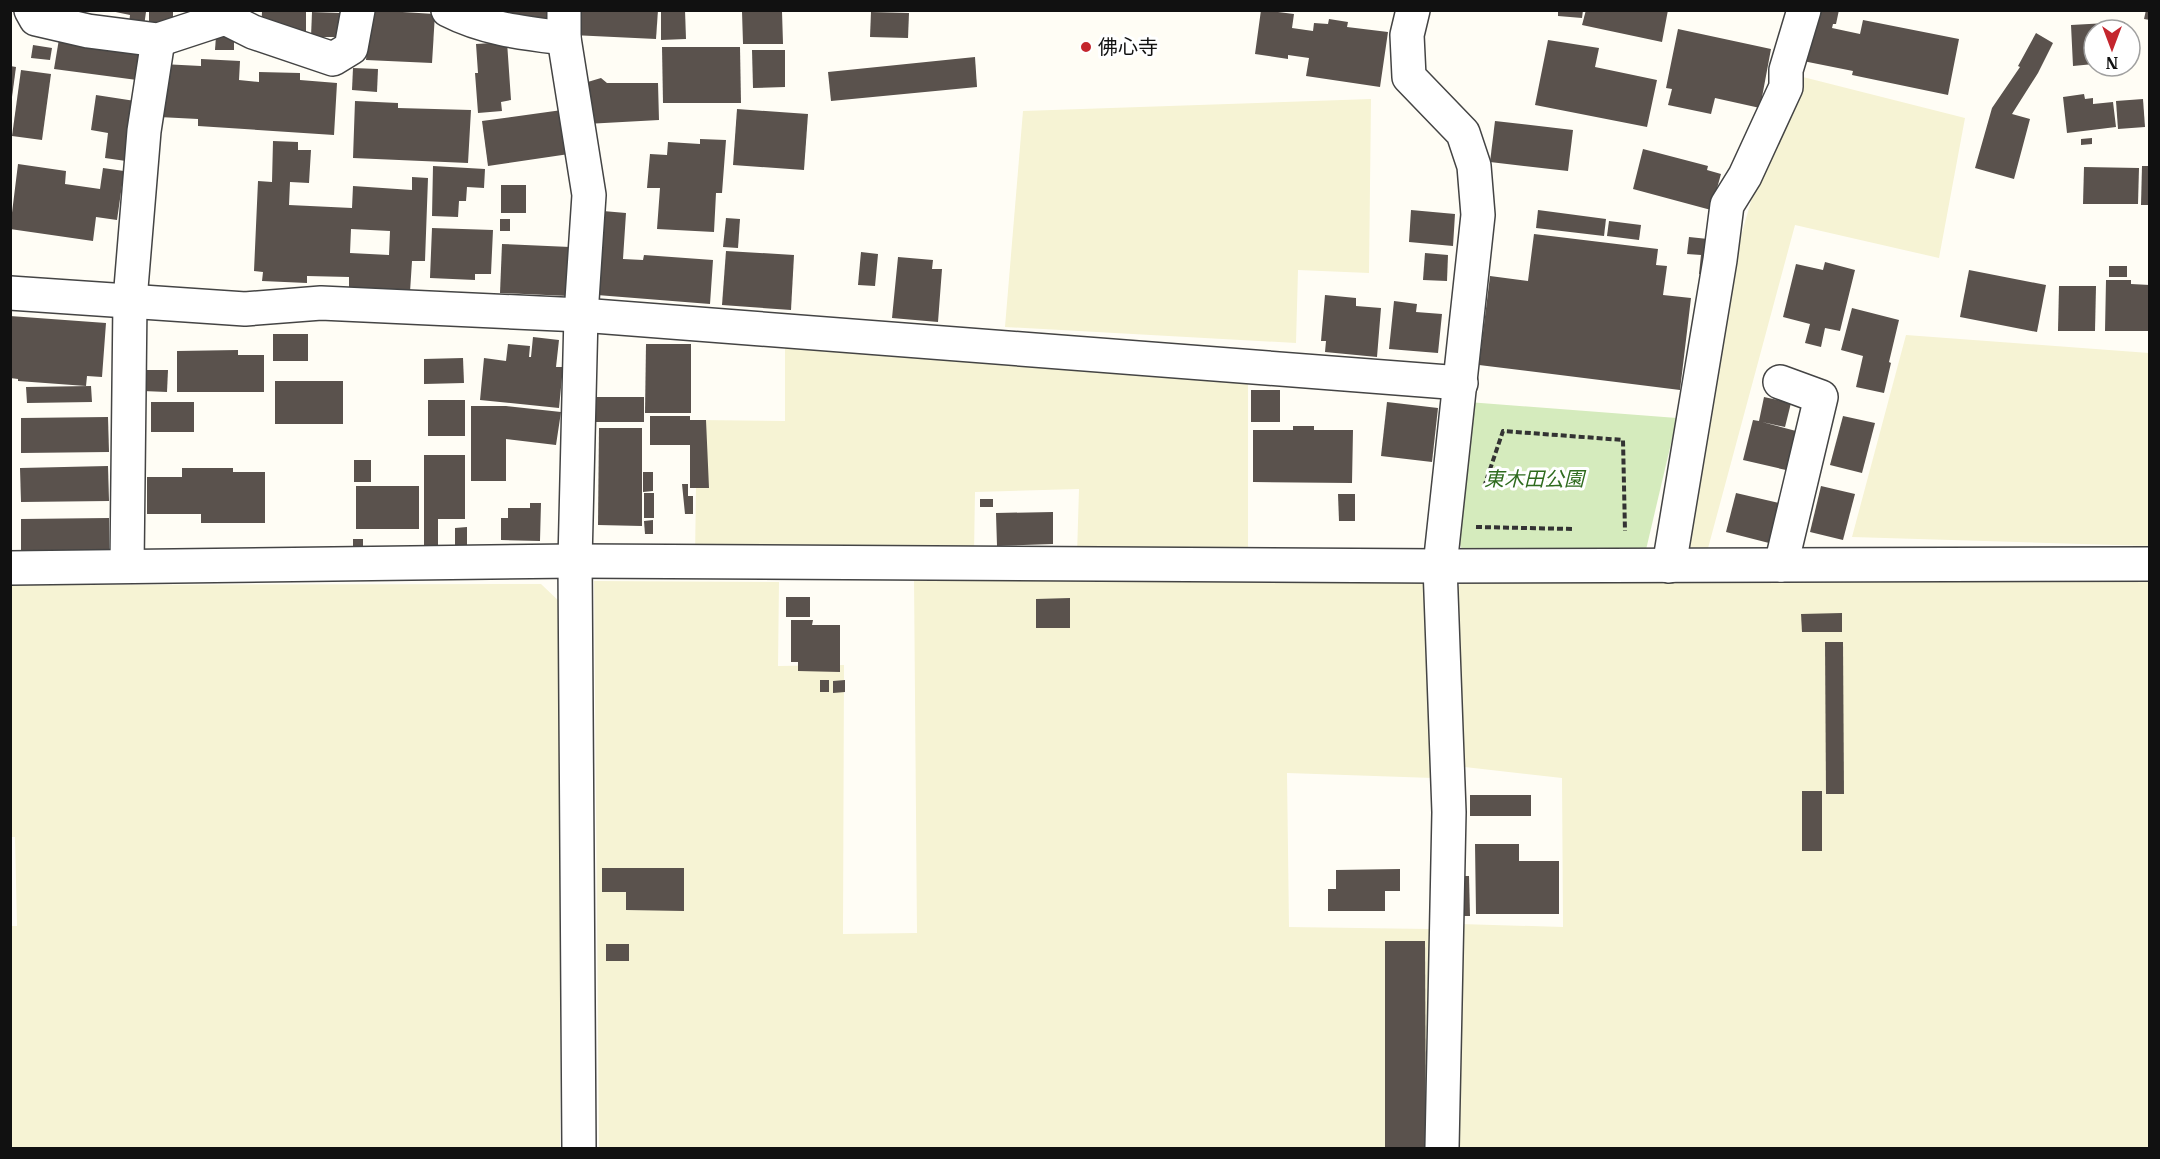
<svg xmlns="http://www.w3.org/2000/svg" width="2160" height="1159" viewBox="0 0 2160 1159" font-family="'IBM Plex Serif','Noto Sans JP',serif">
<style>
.farmland{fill:#f6f3d4}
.green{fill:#d5ebbd}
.building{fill:#5a524d;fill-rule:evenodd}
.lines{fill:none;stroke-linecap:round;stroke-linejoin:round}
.minor-casing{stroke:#444;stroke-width:36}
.path{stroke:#333;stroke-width:4;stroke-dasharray:6 3;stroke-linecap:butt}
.minor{stroke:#fff;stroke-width:33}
.poi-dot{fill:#c4262e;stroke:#fff;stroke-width:2}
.labels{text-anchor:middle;stroke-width:6;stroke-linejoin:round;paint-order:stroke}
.poi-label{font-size:20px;fill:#111;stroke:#fff;text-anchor:start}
.park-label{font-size:20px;font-style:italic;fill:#2f6b1f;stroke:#fff}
</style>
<rect width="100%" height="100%" fill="#fffdf5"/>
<g class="farmland">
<path d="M1799 76 1965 118 1939 258 1795 225 1707 552 1680 549 1727 285 1763 159Z"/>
<path d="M1371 99 1369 273 1298 270 1296 343 1005 327 1023 111Z"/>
<path d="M1906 335 2149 353V546L1852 537Z"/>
<path d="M785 346 1248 382V558L1077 555 1079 489 975 492 974 553 695 557 697 420 785 421Z"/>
<path d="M2149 571V1148H1460V924L1563 927 1562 778 1456 766 1453 593 1466 577Z"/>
<path d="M1414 576 1436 593 1433 778 1287 773 1289 927 1429 929 1431 1148H599L594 581 779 582 778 666 844 665 843 934 917 933 914 578Z"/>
<path d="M541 584 562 604 560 1148H11L10 926H17L15 837H10L11 585Z"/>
</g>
<path class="green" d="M1468 402 1677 418 1645 554 1462 549 1456 537Z"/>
<g class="building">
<path d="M106 10 146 12 144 26 129 24 130 15Z"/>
<path d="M149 10H173V24L149 23Z"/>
<path d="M370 10 435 14 432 63 366 60Z"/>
<path d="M481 10H560L559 24Z"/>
<path d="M573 10H658L656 39 572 35Z"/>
<path d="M661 10H685L686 39 661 40Z"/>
<path d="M1261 10 1294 14 1292 28 1313 31 1314 23 1328 24 1329 19 1348 22 1347 27 1388 32 1380 87 1306 76 1309 58 1288 55V59L1255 54Z"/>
<path d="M1558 10H1583L1582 18 1558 16Z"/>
<path d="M1586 10H1668L1662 42 1582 25Z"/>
<path d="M1815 10H1839L1836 24H1833L1832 28 1860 34 1863 20 1959 39 1948 95 1852 75 1853 71 1803 61Z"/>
<path d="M2146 10H2150V20L2144 19Z"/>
<path d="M262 12H306V42L261 27Z"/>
<path d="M312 12 341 13V37H311Z"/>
<path d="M742 12H782L783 44H743Z"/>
<path d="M871 12 909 13 908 38 870 37Z"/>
<path d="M2125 22V30H2094V64L2073 66 2071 25Z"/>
<path d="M1678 29 1771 49 1760 108 1715 98 1711 114 1668 105 1672 89 1666 88Z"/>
<path d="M2036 33 2053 43 2038 73 2012 114 2030 119 2014 179 1975 168 1992 108 2020 67 2018 66Z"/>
<path d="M216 36 234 37V50H215Z"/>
<path d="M59 39 141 50 137 80 54 69Z"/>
<path d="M1548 40 1599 48 1595 67 1657 80 1647 127 1535 105Z"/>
<path d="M507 42 511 100 501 102 502 111 478 113 475 73H478L476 44Z"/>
<path d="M33 45 52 48 50 60 31 58Z"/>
<path d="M662 47H740L741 103H663Z"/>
<path d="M752 50H785V87L753 88Z"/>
<path d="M975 57 977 87 831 101 828 72Z"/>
<path d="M201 59 240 61 239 80 259 82V72L300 73V80L337 83 334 135 198 126V119L159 117 162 64 201 66Z"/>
<path d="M10 66 16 67 12 97H10Z"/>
<path d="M353 68 378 69 377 92 352 90Z"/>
<path d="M21 70 51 74 42 140 12 136Z"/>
<path d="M601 78 607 83H658L659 120 586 124 581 84Z"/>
<path d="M2084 94 2085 99 2093 98V104L2113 102 2116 127 2067 133 2063 97Z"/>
<path d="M96 95 135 101 126 161 105 158 108 133 91 130Z"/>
<path d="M2143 99 2145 127 2118 129 2116 101Z"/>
<path d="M355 101 398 103V108L471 110 468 163 353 158Z"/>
<path d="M737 109 808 114 804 170 733 165Z"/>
<path d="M562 110 569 154 488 166 482 121Z"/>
<path d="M1495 121 1573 130 1568 171 1490 162Z"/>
<path d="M2092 138V144L2081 145V139Z"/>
<path d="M700 139 726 140 722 193H716L714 232 657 229 660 188H647L650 154 667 155 668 142 700 144Z"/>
<path d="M273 141 298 142V150H311L309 183 290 182 289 205 352 208 353 186 412 190V177L428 178 425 261H412L410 292 349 289V277L307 276V283L262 281 263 272 254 271 258 181 272 182ZM351 229 390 231 389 255 350 253Z"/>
<path d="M1643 149 1708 166 1707 170 1721 174 1711 210 1633 189Z"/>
<path d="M18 164 66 171 65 184 100 189 103 168 124 171 117 220 96 217 93 241 10 229Z"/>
<path d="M433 166 485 169 484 188 467 187 466 201H459L458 217 432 216Z"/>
<path d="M2142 166H2150V205H2141Z"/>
<path d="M2084 167 2139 168 2138 204H2083Z"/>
<rect x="501" y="185" width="25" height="28"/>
<path d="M1411 210 1455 214 1453 246 1409 242Z"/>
<path d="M1538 210 1606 219 1604 236 1536 228Z"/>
<path d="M603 211 626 213 623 259 643 260 644 255 713 260 710 304 597 295Z"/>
<path d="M726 218 740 219 738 248 723 247Z"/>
<rect x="500" y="219" width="10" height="12"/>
<path d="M1609 221 1641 225 1639 240 1607 236Z"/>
<path d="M432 228 493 230 491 274H475V280L430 278Z"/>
<path d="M1534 234 1658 249 1656 265 1667 266 1663 295 1691 298 1680 390 1479 365 1490 276 1528 281Z"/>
<path d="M1689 237 1708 239 1709 275 1699 274 1701 255 1687 254Z"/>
<path d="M502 244 570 247 568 296 500 293Z"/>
<path d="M726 251 794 255 791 310 722 305Z"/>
<path d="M861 252 878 254 875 286 858 285Z"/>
<path d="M1425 253 1448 255 1447 281 1423 280Z"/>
<path d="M898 257 933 260 932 269H942L938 322 892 318Z"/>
<path d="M1825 262 1855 270 1840 331 1825 328 1821 347 1805 343 1810 324 1783 317 1796 264 1823 270Z"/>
<rect x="2109" y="266" width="18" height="11"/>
<path d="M1969 270 2046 285 2037 332 1960 317Z"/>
<path d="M2106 280H2131V284L2150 285V331H2105Z"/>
<path d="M2059 286H2096L2095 331H2058Z"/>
<path d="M1325 295 1356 298V306L1381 308 1377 357 1325 352 1326 341H1321Z"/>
<path d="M1394 301 1417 304 1416 312 1442 314 1438 353 1389 349Z"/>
<path d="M1852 308 1899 320 1889 362 1891 363 1884 393 1856 387 1863 356 1841 350Z"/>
<path d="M10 316 106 323 102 377 87 376 86 386 18 381V379L10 378Z"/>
<rect x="273" y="334" width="35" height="27"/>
<path d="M533 337 559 340 556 367H563L559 408 480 400 484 358 506 361 508 344 530 346 529 357H531Z"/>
<path d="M646 344H691V413H645Z"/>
<path d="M238 350V355H264V392H177V351Z"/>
<path d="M463 358 464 383 424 384V359Z"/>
<path d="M143 370H168L167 392 143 391Z"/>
<rect x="275" y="381" width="68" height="43"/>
<path d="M91 386 92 402 27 403 26 387Z"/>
<rect x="1251" y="390" width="29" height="32"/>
<rect x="594" y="397" width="50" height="25"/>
<path d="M1764 397 1791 403 1785 427 1762 422 1796 431 1786 470 1743 460 1753 420 1759 421Z"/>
<rect x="428" y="400" width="37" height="36"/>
<rect x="151" y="402" width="43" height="30"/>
<path d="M1387 402 1438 408 1432 462 1381 456Z"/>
<path d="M471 406H506L561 412 556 445 506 439V481H471Z"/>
<path d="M650 416H690V420H706L709 488H690V445H650Z"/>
<path d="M1843 416 1875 423 1862 473 1830 465Z"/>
<path d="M108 417 109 452 21 453V418Z"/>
<path d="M1293 426H1314V430H1353L1352 483 1253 482V430H1293Z"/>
<path d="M599 428H642V526L598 525Z"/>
<path d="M424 455H465V519H438V552H424Z"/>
<rect x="354" y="460" width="17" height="22"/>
<path d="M108 466 109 501 21 502 20 468Z"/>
<path d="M182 468H233V472H265V523H201V514H147V477H182Z"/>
<path d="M643 472H653V491L643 492Z"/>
<path d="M682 484H688V496H693V514H685Z"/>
<rect x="356" y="486" width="63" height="43"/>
<path d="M1821 486 1855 494 1843 540 1810 532Z"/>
<rect x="644" y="493" width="10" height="25"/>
<path d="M1736 493 1779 503 1769 543 1726 532Z"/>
<path d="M1338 494H1355V521H1339Z"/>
<rect x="980" y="499" width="13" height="8"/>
<path d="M530 503H541L540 541 501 540V518H508V508H530Z"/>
<path d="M1053 512V544L997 546 996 513Z"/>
<path d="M109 518V551L21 553V519Z"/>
<path d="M653 520V534H645L644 521Z"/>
<path d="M467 527V552H455V528Z"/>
<rect x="353" y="539" width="10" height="14"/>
<rect x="786" y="597" width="24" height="20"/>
<path d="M1070 598V628H1036V599Z"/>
<path d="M1842 613V632H1802L1801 614Z"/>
<path d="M791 620H813L812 625H840V672L798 671V662H791Z"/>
<path d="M1825 642H1843L1844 794H1826Z"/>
<rect x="820" y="680" width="9" height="12"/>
<path d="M845 680V692L833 693V681Z"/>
<rect x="1802" y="791" width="20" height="60"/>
<rect x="1470" y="795" width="61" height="21"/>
<path d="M1475 844H1519V861H1559V914H1476Z"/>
<path d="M602 868H684V911L626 910V892H602Z"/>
<path d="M1400 869V891H1385V911H1328V889H1336V870Z"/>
<path d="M1458 876H1469L1470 916H1458Z"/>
<path d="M1385 941H1425L1426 1148H1385Z"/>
<rect x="606" y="944" width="23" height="17"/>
</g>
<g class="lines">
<defs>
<g id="minor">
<path d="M31 10 36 19 88 31 158 40 225 18 253 32 333 59 351 48 358 10"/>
<path d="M448 10C485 29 524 33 564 38"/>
<path d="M564 10V38L589 195 581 315 575 561 579 1148"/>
<path d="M1413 10 1407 35 1409 77 1463 133 1474 166 1478 215 1440 566 1449 812 1442 1148"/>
<path d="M10 293 245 309 321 303 581 315 1461 383"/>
<path d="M1780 382 1821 397 1781 565"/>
<path d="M127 566 130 300 144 131 158 40"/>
<path d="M1669 566 1720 260 1727 205 1745 176 1786 87V70L1804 10"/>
<path d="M10 568 575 561 1440 566 2150 564"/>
</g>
</defs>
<use href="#minor" class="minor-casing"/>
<g class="path">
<path d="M1484 487 1503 431 1623 440 1625 531"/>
<path d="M1476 527 1573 529"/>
</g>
<use href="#minor" class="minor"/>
</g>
<circle class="poi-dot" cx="1086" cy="47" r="6"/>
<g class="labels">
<g class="poi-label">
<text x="1098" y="54">佛心寺</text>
</g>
<g class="park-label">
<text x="1534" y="486">東木田公園</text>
</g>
</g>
<rect width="2160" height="1159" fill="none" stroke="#111111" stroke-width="24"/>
<g transform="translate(2112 48) rotate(180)"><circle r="28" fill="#ffffff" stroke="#a0a0a0" stroke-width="1.5"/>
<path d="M0-4.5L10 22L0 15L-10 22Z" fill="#c4262e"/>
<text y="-9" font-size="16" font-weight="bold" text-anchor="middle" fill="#111111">N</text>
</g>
</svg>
